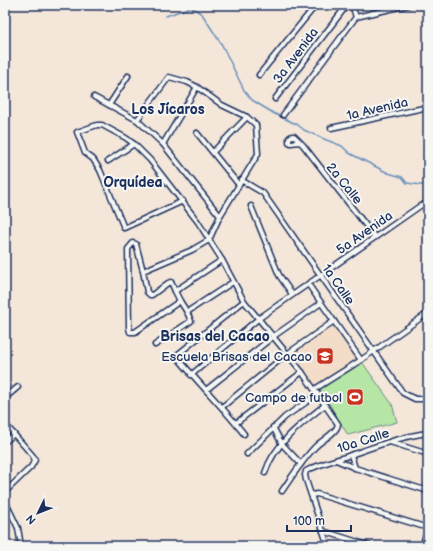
<svg xmlns="http://www.w3.org/2000/svg" width="433" height="551" viewBox="0 0 433 551" font-family="'Balsamiq Sans',sans-serif">
<style>
.built{fill:#f3ddc9}
.green{fill:#b6e6a6;stroke:#688a82}
.lines{fill:none;stroke-linecap:round;stroke-linejoin:round}
.stream{stroke:#6990bc;stroke-width:1.5}
.street-casing{stroke:#1b2f5e;stroke-width:7}
.street{stroke:#f6f6f2;stroke-width:4}
.labels{text-anchor:middle;stroke-width:4;stroke-linejoin:round;paint-order:stroke}
.street-label{font-size:13px;fill:#1b2f5e;stroke:#f6f6f2}
.poi-label{font-size:13px;fill:#1b2f5e;stroke:#f6f6f2;text-anchor:end}
.neighbourhood-label{font-size:14px;font-weight:bold;fill:#1b2f5e;stroke:#f6f6f2}
</style>
<rect width="100%" height="100%" fill="#f4e7da"/>
<filter id="ink" filterUnits="userSpaceOnUse"><feTurbulence type="fractalNoise" baseFrequency=".025" numOctaves="2"/><feDisplacementMap in="SourceGraphic" scale="8" xChannelSelector="R" yChannelSelector="G"/><feConvolveMatrix kernelMatrix="1 2 1 2 8 2 1 2 1" color-interpolation-filters="sRGB"/></filter>
<g filter="url(#ink)">
<path class="built" d="M334 325 358 357 316 385 291 354Z"/>
<path class="green" d="M362 362 392 404 397 422 348 435 320 389Z"/>
<g class="lines">
<path class="stream" d="M166 16 191 7 202 14 222 45 244 90 252 100 273 113 298 125 304 130 324 139 342 146 349 153 388 173 402 177 407 183 428 186"/>
<defs>
<g id="street">
<path d="M352 5 356 17"/>
<path d="M259 75 316 5"/>
<path d="M94 97 137 120 163 144 220 216"/>
<path d="M275 99 347 5"/>
<path d="M109 105 128 76"/>
<path d="M283 115 356 17 408 5"/>
<path d="M137 120 169 77 187 82 197 87 222 105 247 117 256 125 258 154 220 216 209 240 192 250 143 271 147 292 150 295H152L168 283 171 282 175 291 222 260"/>
<path d="M331 128 428 107"/>
<path d="M197 133 239 185"/>
<path d="M299 142 291 143 289 142V138L292 136H294L303 145 375 237"/>
<path d="M163 144 197 87"/>
<path d="M213 152 247 117"/>
<path d="M108 161 134 144"/>
<path d="M241 180 263 193 403 393 415 399H428"/>
<path d="M183 201 124 228 100 170 93 159 85 153 77 132 97 125H102L126 138 134 144 150 160 198 222 222 260 244 301 302 372 338 424C337 433 323 439 316 446 303 459 293 475 282 491"/>
<path d="M251 206 279 275 292 294"/>
<path d="M143 271 136 244 133 243 128 249 129 328 130 332H135L180 301 187 312"/>
<path d="M308 284 361 360"/>
<path d="M175 291 180 301"/>
<path d="M155 345 191 321 187 312 233 282"/>
<path d="M191 375 258 319 420 206 428 203"/>
<path d="M5 389 9 394"/>
<path d="M315 389 361 360 428 313"/>
<path d="M206 390 274 336 321 303"/>
<path d="M5 398 18 387"/>
<path d="M222 407 287 354 334 321"/>
<path d="M236 423 302 372"/>
<path d="M5 424 33 456 35 460 31 467 5 492"/>
<path d="M273 427 282 444 301 464"/>
<path d="M244 434C223 407 199 384 178 358L177 355 244 301"/>
<path d="M5 442 14 434"/>
<path d="M390 442 428 454"/>
<path d="M247 454 285 417 318 394"/>
<path d="M351 455 355 468"/>
<path d="M336 460 355 468 428 491"/>
<path d="M265 473C274 444 302 423 325 405"/>
<path d="M312 495 317 494 428 528"/>
<path d="M5 501 18 528 21 546"/>
<path d="M323 531 371 546"/>
<path d="M328 546 306 480 305 475 306 471C321 463 338 460 353 454 377 446 402 436 428 433"/>
<path d="M422 546 428 529"/>
</g>
</defs>
<use href="#street" class="street-casing"/>
<use href="#street" class="street"/>
</g>
</g>
<defs>
<symbol id="school-square" viewBox="-11 -11 22 22"><rect x="-9" y="-9" width="18" height="18" rx="4" fill="#c8321e" stroke="#f6f6f2"/><path d="M0-5L7-2L0 1L-7-2ZM-4 1L0 2.5L4 1V4Q0 6-4 4Z" fill="#fff"/></symbol>
<symbol id="stadium-square" viewBox="-11 -11 22 22"><rect x="-9" y="-9" width="18" height="18" rx="4" fill="#c8321e" stroke="#f6f6f2"/><path d="M0-5a6.5 5 0 1 0 0 10a6.5 5 0 1 0 0-10ZM-3.5-1.8h7v3.6h-7Z" fill="#fff"/></symbol>
</defs>
<g fill-rule="evenodd">
<use href="#school-square" x="315" y="346" width="20" height="20"/>
<use href="#stadium-square" x="345" y="387" width="20" height="20"/>
</g>
<g class="labels">
<g class="street-label">
<text transform="translate(295 55) rotate(-53)" y="5">3a Avenida</text>
<text transform="translate(377 108) rotate(-13)" y="5">1a Avenida</text>
<text transform="translate(345 183) rotate(51)" y="5">2a Calle</text>
<text transform="translate(364 232) rotate(-35)" y="5">5a Avenida</text>
<text transform="translate(339 284) rotate(55)" y="5">1a Calle</text>
<text transform="translate(363 440) rotate(-18)" y="5">10a Calle</text>
</g>
<g class="poi-label">
<text x="312" y="361">Escuela Brisas del Cacao</text>
<text x="342" y="402">Campo de futbol</text>
</g>
<g class="neighbourhood-label">
<text x="168" y="114">Los Jícaros</text>
<text x="133" y="187">Orquídea</text>
<text x="215" y="341">Brisas del Cacao</text>
</g>
</g>
<rect width="433" height="551" fill="none" stroke="#f6f6f2" stroke-width="20"/>
<rect x="10" y="10" width="413" height="531" fill="none" stroke="#1b2f5e" stroke-width="1.5" filter="url(#ink)"/>
<g transform="translate(38 513) rotate(227)" stroke="#f6f6f2" stroke-width="3" paint-order="stroke">
<path d="M0-3L7 15L0 10L-7 15Z" fill="#1b2f5e"/>
<text y="-6" font-size="11" font-weight="bold" text-anchor="middle" fill="#1b2f5e">N</text>
</g>
<path d="M287 525v6h64v-6" fill="none" stroke="#1b2f5e" stroke-width="2"/>
<text x="293" y="525" font-size="12" fill="#1b2f5e" stroke="#f6f6f2" stroke-width="3" paint-order="stroke">100 m</text>
</svg>
